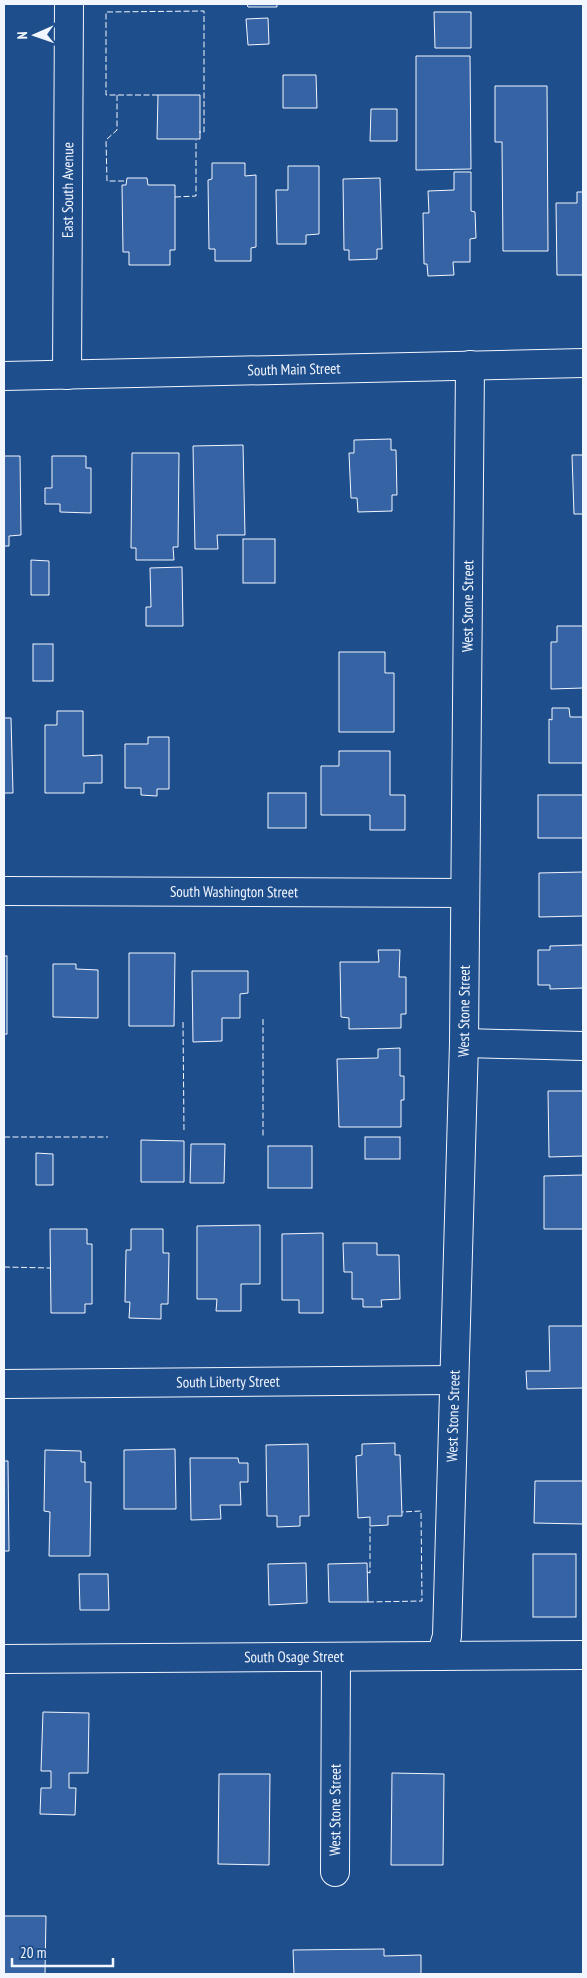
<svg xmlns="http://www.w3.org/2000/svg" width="587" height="1978" viewBox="0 0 587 1978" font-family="'PT Sans Narrow',sans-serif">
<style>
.building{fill:#3563a3;stroke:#f2f6ff}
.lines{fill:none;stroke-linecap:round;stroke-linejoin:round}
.minor-casing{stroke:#f2f6ff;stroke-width:30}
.minor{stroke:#1f4e8c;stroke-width:28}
.fence{stroke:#f2f6ff;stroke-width:1;stroke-dasharray:6 2.5;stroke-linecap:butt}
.labels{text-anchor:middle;stroke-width:4;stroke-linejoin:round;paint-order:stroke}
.street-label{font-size:15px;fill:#f2f6ff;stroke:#1f4e8c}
</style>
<rect width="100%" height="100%" fill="#1f4e8c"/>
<g class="building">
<path d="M247 4H277V7H248Z"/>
<path d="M434 12H471V48H435Z"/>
<path d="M268 18 269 44 248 45 246 19Z"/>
<path d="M416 56H470L471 169 416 170Z"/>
<path d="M283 75H316L317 108H283Z"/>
<path d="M495 86H547L548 251H503L502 142H495Z"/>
<path d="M158 95H200V139H157Z"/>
<path d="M371 109H397V141H370Z"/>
<path d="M212 163H245V176L256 175V247L251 248V261H215V249H209L208 180 212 179Z"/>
<path d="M288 166H319V234L306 235V244H277L276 190H288Z"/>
<path d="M454 172H471V211L475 212 476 238 470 239V262H453L454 275 428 276 427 264H424L423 213H429L428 191 454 190Z"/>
<path d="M127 178H147L148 185H175V250H170V265H129V252H123L122 185H126Z"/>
<path d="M380 178 382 249H377V259L349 260V250H344L343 179Z"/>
<path d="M577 192H583V275H557L556 203H577Z"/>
<path d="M391 439V450H396L397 495H392V511L358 512 357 498H351L349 453H354V440Z"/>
<path d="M243 445 245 535H217L218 549H195L193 446Z"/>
<path d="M132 453H179L178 547H173L174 560H136V548H131Z"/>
<path d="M572 455H583V514H574Z"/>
<path d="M4 456H20L21 535 9 536V546H4Z"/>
<path d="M52 456H86V468H91V513L60 512V504H45V488H52Z"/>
<rect x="243" y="539" width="32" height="44"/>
<path d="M31 560 49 561V595H31Z"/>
<path d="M182 567 183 626H146V607H151L150 568Z"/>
<path d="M557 626H583V688L551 689V642H557Z"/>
<rect x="33" y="644" width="20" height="37"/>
<path d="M339 652H385V673H394V732H339Z"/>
<path d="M552 708H569L570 717H583V763H549V719L552 720Z"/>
<path d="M57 711H83V756L102 755V783H84V793H45V725H57Z"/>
<path d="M4 718H11L13 793H4Z"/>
<path d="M148 737H169V789H157V796L141 795V788H125V744H148Z"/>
<path d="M339 751H390V795H405V830H370V815H321V766H339Z"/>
<rect x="268" y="793" width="38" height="35"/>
<rect x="538" y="795" width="45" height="43"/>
<path d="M583 872V916L539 917V873Z"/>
<path d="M583 945V988L550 989V985H538V950H550V946Z"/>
<path d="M378 950H400L399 977H406V1014H401V1028L349 1029V1018L341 1017 340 962H379Z"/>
<path d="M129 953H175L174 1026H129Z"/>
<rect x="4" y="956" width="3" height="78"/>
<path d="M53 964H76V969L98 970V1018L53 1017Z"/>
<path d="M192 971H248V993L240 994V1018H222V1041L193 1042Z"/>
<path d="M400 1048V1076H404V1100H401V1127H339L337 1059 378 1058V1049Z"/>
<path d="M548 1091H583V1156L549 1157Z"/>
<rect x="365" y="1137" width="35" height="22"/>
<path d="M141 1140 184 1141V1182H141Z"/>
<path d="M191 1144H225L224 1183H190Z"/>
<rect x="268" y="1146" width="44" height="42"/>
<path d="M36 1153 53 1154V1185H36Z"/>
<path d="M583 1175V1229H544V1176Z"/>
<path d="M260 1225V1284H241V1311H216L217 1299H197V1226Z"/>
<path d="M50 1229H87V1244H92V1304H85V1313H51Z"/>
<path d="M131 1229H163V1253H169L168 1304H161V1319L129 1318 130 1302H125L126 1250H131Z"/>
<path d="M323 1233V1313H299V1300H282V1234Z"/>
<path d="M343 1243H377V1255H399L400 1299 381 1300 382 1307H363V1299H352V1272H344Z"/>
<path d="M549 1326H583V1388L527 1389 526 1371H550Z"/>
<path d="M395 1443V1455H400L402 1516H388V1525L370 1526V1517L358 1518 356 1456 362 1455V1444Z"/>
<path d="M308 1444 309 1516H300V1526L277 1527V1516H267L266 1445Z"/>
<path d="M175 1449 176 1509H124V1450Z"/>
<path d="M45 1450 81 1451V1462H85V1482H91L90 1556H49L50 1512 44 1511Z"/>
<path d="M190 1458H238L239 1463H248V1482H240L241 1505H220L221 1519 191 1520Z"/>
<path d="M4 1461H8L9 1551H4Z"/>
<path d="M535 1481H583V1524L534 1523Z"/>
<rect x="533" y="1554" width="43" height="63"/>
<path d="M306 1563 307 1603 269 1605 268 1564Z"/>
<path d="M367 1563 368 1602H329L328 1564Z"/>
<path d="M79 1574H108L109 1610H80Z"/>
<path d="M43 1712 89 1713 88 1773H69V1788H76L75 1815 40 1814 41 1788H51V1771H41Z"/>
<path d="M392 1773 444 1774 443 1865H391Z"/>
<path d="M219 1774H270L269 1865 218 1864Z"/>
<path d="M4 1916H46L45 1974H4Z"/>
<path d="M384 1949V1956L421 1955V1974H294L293 1950Z"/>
</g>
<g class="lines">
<defs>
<g id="minor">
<path id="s1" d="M67 375 69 4"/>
<path id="s2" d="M4 376 583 363"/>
<path id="s3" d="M4 891 464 893"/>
<path d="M464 1043 583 1046"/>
<path id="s4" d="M4 1384 453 1380"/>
<path id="s5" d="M441 1656 447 1636 464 1043 470 365"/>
<path id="s6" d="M4 1659 583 1655"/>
<path id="s7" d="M335 1872 336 1658"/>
</g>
</defs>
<use href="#minor" class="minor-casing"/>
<use href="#minor" class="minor"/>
<g class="fence">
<path d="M117 95V130L106 140 107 181H126"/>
<path d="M158 95H106V12L204 11V132H199"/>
<path d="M175 197 196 196V140"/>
<path d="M263 1019V1136"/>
<path d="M183 1022 184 1132"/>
<path d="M4 1137H108"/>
<path d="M4 1267 50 1268"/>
<path d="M367 1572 370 1573V1526"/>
<path d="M368 1602 422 1601 421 1511 402 1512"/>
</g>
</g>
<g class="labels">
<g class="street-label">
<text dy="5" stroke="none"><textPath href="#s1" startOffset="185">East South Avenue</textPath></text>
<text dy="5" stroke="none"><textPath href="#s2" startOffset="290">South Main Street</textPath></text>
<text dy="5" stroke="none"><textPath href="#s5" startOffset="1051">West Stone Street</textPath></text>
<text dy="5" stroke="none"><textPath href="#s3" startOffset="230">South Washington Street</textPath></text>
<text dy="5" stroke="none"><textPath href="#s5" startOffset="646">West Stone Street</textPath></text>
<text dy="5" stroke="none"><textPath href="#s4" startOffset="224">South Liberty Street</textPath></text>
<text dy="5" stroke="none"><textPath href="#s5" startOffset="241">West Stone Street</textPath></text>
<text dy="5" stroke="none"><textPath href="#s6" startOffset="290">South Osage Street</textPath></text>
<text dy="5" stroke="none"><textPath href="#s7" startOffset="62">West Stone Street</textPath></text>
</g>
</g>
<rect width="587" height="1978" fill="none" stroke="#f2f6ff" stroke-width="10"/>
<g transform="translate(35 35) rotate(268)" stroke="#1f4e8c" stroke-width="4" paint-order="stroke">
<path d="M0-4L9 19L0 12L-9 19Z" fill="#f2f6ff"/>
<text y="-8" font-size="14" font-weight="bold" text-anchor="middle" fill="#f2f6ff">N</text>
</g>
<path d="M12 1958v8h101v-8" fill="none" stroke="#f2f6ff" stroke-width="2.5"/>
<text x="20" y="1958" font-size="15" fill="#f2f6ff" stroke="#1f4e8c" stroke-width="4" paint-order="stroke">20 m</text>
</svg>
